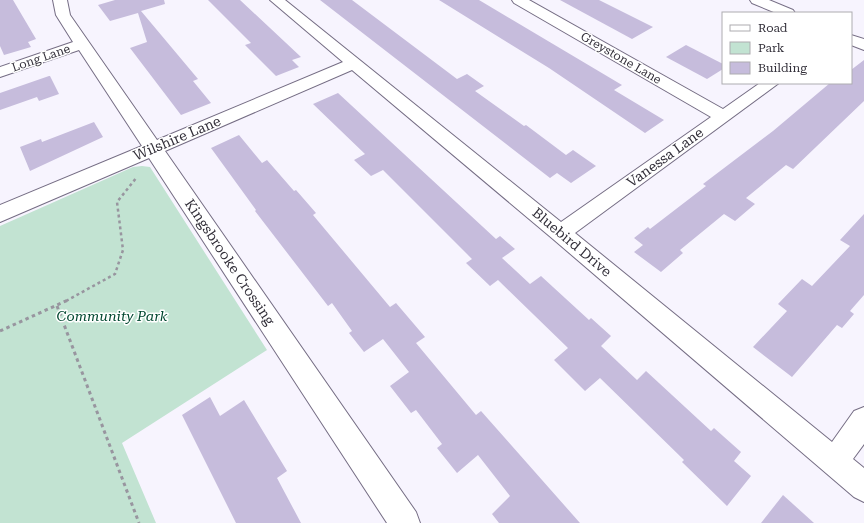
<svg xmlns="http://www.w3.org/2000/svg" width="864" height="523" viewBox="0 0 864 523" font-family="'Roboto Serif',serif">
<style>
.green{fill:#c2e3d2}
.building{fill:#c6bcdc}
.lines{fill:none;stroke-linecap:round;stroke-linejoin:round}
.minor-casing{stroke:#756d84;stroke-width:2}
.path-far1{stroke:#98959f;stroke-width:2.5;stroke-dasharray:3 3;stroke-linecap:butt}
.path{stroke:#98959f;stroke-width:3;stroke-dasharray:3.5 3.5;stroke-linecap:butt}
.minor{fill:#fff;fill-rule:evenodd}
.labels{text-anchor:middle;stroke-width:3;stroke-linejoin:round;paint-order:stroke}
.far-street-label{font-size:12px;fill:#322f39;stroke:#fff}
.street-label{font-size:14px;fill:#322f39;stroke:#fff}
.park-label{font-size:14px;font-style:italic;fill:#00472f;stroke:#fff}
</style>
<rect width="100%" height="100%" fill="#f7f4fe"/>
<path class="green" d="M142 166 150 167 267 350 122 443 156 523H0V226L133 167Z"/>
<g class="building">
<path d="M0 0H13L36 39 28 42 31 47 4 55 0 46Z"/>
<path d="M115 0H164L165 4 141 11 198 79 193 81 211 103 181 115 130 48 147 42 138 13 110 21 98 5Z"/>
<path d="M208 0H240L301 57 292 60 299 67 276 76 245 45 251 43Z"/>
<path d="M320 0H352L457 79 467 74 484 86 475 91 524 126 526 125 566 155 573 150 596 166 571 183 557 173 550 178Z"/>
<path d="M439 0H479L622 85 614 90 664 120 645 133 549 68Z"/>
<path d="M560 0H599L653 27 632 39Z"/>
<path d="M686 45 723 64V69L707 79 666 57Z"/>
<path d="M864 60V101L793 169 786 165 746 198 755 204 735 221 724 214 680 250 683 253 661 272 634 252 643 245 634 238 648 227 650 229 706 186 703 184 773 131 830 83H851V70Z"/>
<path d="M49 76H50L59 94 39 101 37 97 0 110V93Z"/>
<path d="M338 93 496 239 500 236 515 249 502 258 530 284 541 276 589 320 591 318 611 336 601 346 637 380 646 371 711 431 714 428 741 452 734 461 751 476 727 506 682 462 684 460 600 378 585 391 554 360 568 348 498 280 490 286 466 263 472 259 383 170 371 176 354 160 365 154 313 104Z"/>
<path d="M94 122 103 137 30 171 20 147 41 139 42 142Z"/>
<path d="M239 135 262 163 267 160 294 191 296 190 316 213 313 215 390 307 396 303 425 337 416 343 476 415 481 411 580 523H499L492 514 510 496 478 455 457 473 437 448 442 444 416 410 411 413 390 386 409 372 383 339 364 352 349 333 352 331 332 303 328 306 255 211 256 210 211 148Z"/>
<path d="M864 214V295L850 311 854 314 842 328 837 325 792 377 753 347 787 311 778 304 802 279 812 286 850 246 840 240Z"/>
<path d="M210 397 220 416 244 400 287 471 277 478 301 523H236L182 415Z"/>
<path d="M783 495 814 523H761Z"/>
</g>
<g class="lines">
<defs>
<g id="minor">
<path d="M53 0H67L70 15 157 140 343 62 270 0H285L561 222 711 117 514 3 512 0H529L723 109 760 83H779L575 233 832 442 854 411 864 407V444L853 459 864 468V502L854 497 553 239 352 70 165 151 416 512 420 523H387L149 158 0 222V205L142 146 79 50 0 77V67L73 42 56 15Z"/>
<path d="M750 0H769L793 10 795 13H776L752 3Z"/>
<path d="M851 35 864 39V50L851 45Z"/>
</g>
</defs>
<use href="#minor" class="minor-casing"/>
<path class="path-far1" d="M66 301 115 274 123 250 117 202 137 177"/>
<g class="path">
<path d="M57 306 139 523"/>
<path d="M0 331 68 300"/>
</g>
<use href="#minor" class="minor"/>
</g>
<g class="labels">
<g class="far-street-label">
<text transform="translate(41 58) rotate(-19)" y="4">Long Lane</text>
<text transform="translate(621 58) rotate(30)" y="4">Greystone Lane</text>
</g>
<g class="street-label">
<text transform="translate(177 138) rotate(-23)" y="5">Wilshire Lane</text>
<text transform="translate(665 157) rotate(-36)" y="5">Vanessa Lane</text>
<text transform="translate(572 242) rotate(40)" y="5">Bluebird Drive</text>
<text transform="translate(230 262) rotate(56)" y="5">Kingsbrooke Crossing</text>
</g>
<g class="park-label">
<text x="112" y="321">Community Park</text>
</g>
</g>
<rect x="722" y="12" width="130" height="72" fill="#ffffff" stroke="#adacb0"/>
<rect x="730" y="25" width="20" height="6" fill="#ffffff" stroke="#adacb0"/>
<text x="758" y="32" font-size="12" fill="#322f39">Road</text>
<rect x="730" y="42" width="20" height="12" fill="#c2e3d2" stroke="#adacb0"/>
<text x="758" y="52" font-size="12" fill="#322f39">Park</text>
<rect x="730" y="62" width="20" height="12" fill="#c6bcdc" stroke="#adacb0"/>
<text x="758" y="72" font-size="12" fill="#322f39">Building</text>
</svg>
